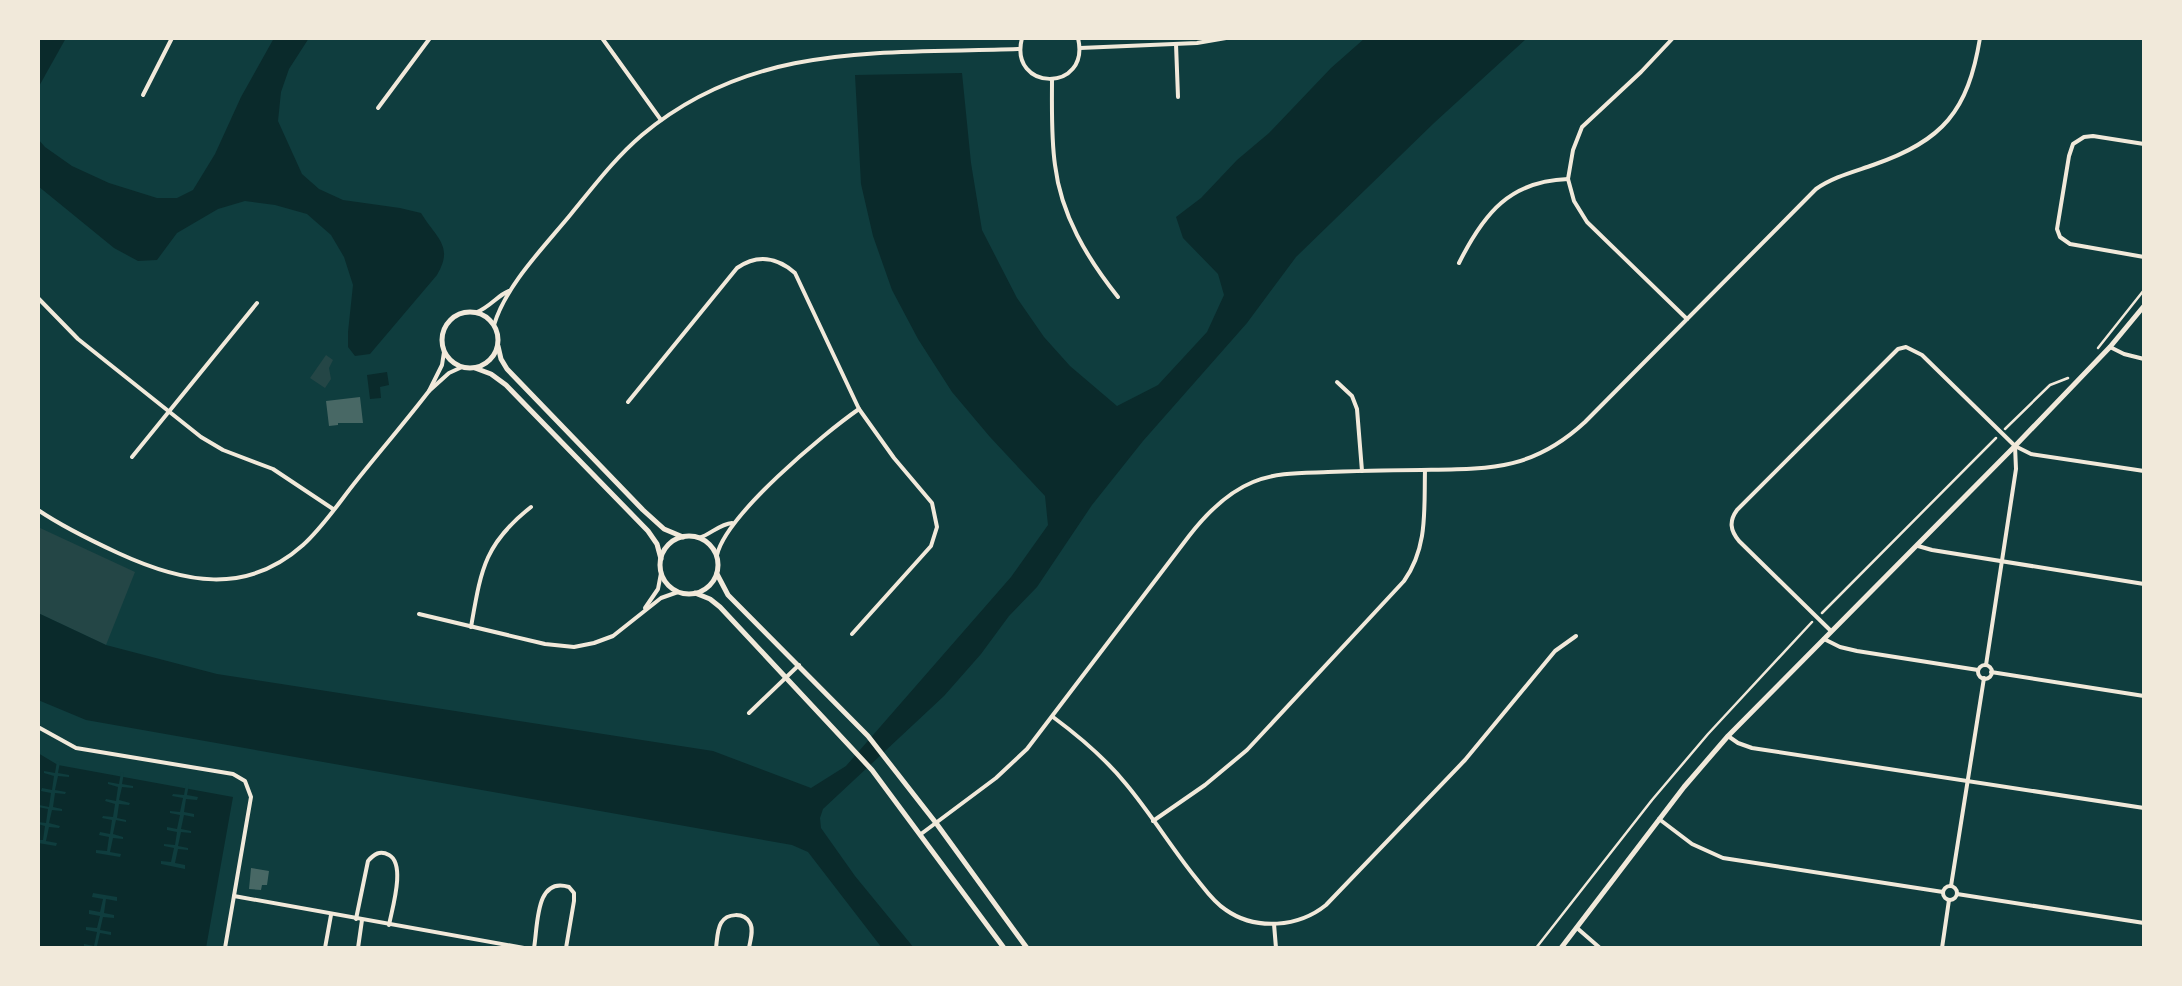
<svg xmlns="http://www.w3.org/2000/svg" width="2182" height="986" viewBox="0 0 2182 986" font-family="'Titillium Web',sans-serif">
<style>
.green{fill:#244646}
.water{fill:#0a2a2b}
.pier{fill:#0f3d3e}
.building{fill:#486865}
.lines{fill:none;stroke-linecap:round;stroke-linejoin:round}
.path{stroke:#f1e9da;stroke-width:2.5}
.minor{stroke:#f1e9da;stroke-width:4}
.tertiary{stroke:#f1e9da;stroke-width:5}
.secondary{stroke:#f1e9da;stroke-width:5}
</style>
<rect width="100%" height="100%" fill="#0f3d3e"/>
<g class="green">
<path d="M326 355 333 360 329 368 331 379 325 388 310 378Z"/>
<path d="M38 527 135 572 106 645 38 613Z"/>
</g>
<g class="water">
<path d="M38 38H66L38 88Z"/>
<path d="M274 38H309L289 69 281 92 278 121 302 174 319 189 343 200 400 208 421 213C437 239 454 246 437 275L370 354 355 356 348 347V332L353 285 344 257 331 235 307 214 275 205 245 201 218 209 177 233 157 260 138 261 114 248 38 186V139L45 147 72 166 109 183 157 198H177L193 190 215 154 241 97Z"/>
<path d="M1365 38H1527L1434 123 1296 257 1247 323 1143 441 1092 505 1037 587 1009 616 981 654 944 696 823 809 820 818 821 828 855 876 914 948H882L808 852 792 845 86 720 38 700V613L106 645 217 674 713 751 811 788 846 766 1011 577 1048 525 1045 496 990 437 952 392 918 339 892 290 873 236 861 184 855 75 962 73 971 163 982 230 1017 298 1044 337 1070 366 1117 406 1158 385 1207 332 1224 295 1218 274 1183 238 1176 217 1201 198 1237 160 1269 133 1331 68Z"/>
<path d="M387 372 389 385 380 387 381 398 370 399 367 375Z"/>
<path d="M38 753 58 765 233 797 206 948H38Z"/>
</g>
<g class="pier">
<path d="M57 761 60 762 58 773 69 775V777L58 776 55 790 66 792 65 794 55 793 53 807 62 809V811L52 810 49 823 60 826 59 828 49 827 46 841 57 843 56 846 38 843V840H43L45 826 38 824V822L46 823 48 809 38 807 39 805 49 807 51 793 41 791 42 788 52 790 54 776 44 773V771L55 773Z"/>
<path d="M121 772 124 773 122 784 133 786V788L122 787 119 800 130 803 129 805 119 804 117 818 126 820V822L116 820 113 834 123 837V839L113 838 110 852 121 854 120 857 96 853V850L107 851 109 837 99 835 100 832 110 834 112 820 102 818 103 816 113 817 115 804 105 801 106 799 116 801 118 787 108 784V782L119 784Z"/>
<path d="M186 784H189L187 795 198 797 197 800 186 799 184 812 194 814V817L184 815 181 829 191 831V833L181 832 178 846 188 848V850L178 849 175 863 185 865V869L161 864V861L171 862 174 848 164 846V844L175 845 177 832 167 830V827L177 829 180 815 170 813V811L180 812 183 798 172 796 173 794 184 795Z"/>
<path d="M93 893 117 897V901L106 899 104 913 114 915V918L103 917 100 930 111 932V935L100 933 97 946 106 948 84 947V944L94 946 97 932 86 930V927L97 928 100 916 89 914V910L100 912 103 899 92 897Z"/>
</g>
<g class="building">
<path d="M360 397 363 423H338V425L329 426 326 401Z"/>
<path d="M251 868 269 871 267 885H262L261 890 249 889Z"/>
</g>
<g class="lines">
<g class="path">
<path d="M2098 348 2144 290"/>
<path d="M2005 429 2050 385 2068 378"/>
<path d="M1822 613 1996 438"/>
<path d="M1536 948 1652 800 1708 734 1812 622"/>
</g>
<g class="minor">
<path d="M602 38 661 120"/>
<path d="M1022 38C1008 92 1091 93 1078 38"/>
<path d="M1673 38 1641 72 1582 127 1573 150 1568 179 1574 201 1587 222 1687 319"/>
<path d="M1176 44 1178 97"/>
<path d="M1080 48 1197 43 1226 38"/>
<path d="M1052 79C1052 108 1051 137 1055 165 1061 215 1087 258 1118 297"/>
<path d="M143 95 172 38"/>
<path d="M378 108 430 38"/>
<path d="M2144 144 2093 136 2084 137 2073 144 2069 156 2057 229 2060 237 2070 244 2144 257"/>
<path d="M1459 263C1484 213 1510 181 1568 179"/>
<path d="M38 298 78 339 201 437 223 450 273 469 333 509"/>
<path d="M477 312C490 307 498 295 509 291"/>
<path d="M494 325C506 285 544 247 571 214 594 186 615 158 642 135 754 41 883 54 1019 49"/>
<path d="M2110 347 2124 354 2144 359"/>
<path d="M1337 382 1352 396 1357 409 1362 471"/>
<path d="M429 391 449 373 462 367"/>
<path d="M628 402 737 268C757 254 777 257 795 273L859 409 894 458 932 503 937 527 931 546 852 634"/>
<path d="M132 457 257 303"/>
<path d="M38 510C63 527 90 540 118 553 183 583 246 596 303 545 324 526 340 501 357 480 381 450 406 421 429 391L442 365 444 352"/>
<path d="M699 538C711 534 720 524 732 523"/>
<path d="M1918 546 1932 550 2144 584"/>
<path d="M717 555C726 515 823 434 859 409"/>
<path d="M645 608 658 589 661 573"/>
<path d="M419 614 545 644 574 647 594 643 613 636 661 598 678 592"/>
<path d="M471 627C481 570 484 544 531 507"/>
<path d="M1831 631 1739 541C1730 530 1729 521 1737 510L1898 349 1906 347 1922 355 2015 446 2031 454 2144 471"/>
<path d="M1824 639 1840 647 1857 651 1978 670"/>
<path d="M1986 665 2016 469 2015 446"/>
<circle cx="1985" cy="672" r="7"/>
<path d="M1991 672 2144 696"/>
<path d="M749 713 799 665"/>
<path d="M1053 717C1080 737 1105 758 1126 784 1151 814 1171 847 1195 877 1204 888 1213 902 1226 910 1256 931 1299 927 1326 905L1465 760 1555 651 1576 636"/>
<path d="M38 727 76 748 233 774 245 781 251 797 225 948"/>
<path d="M1728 736 1738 743 1752 748 2144 808"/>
<path d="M1659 819 1692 844 1723 858 1943 892"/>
<path d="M1153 821 1205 785 1247 750 1404 581C1428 547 1424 510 1425 470"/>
<path d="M921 834 996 778 1027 749 1189 536C1206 514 1226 493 1253 482 1276 472 1304 473 1328 472 1359 471 1390 470 1421 470 1489 469 1532 471 1585 422L1816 189C1833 177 1853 172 1873 165 1943 141 1968 111 1980 38"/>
<path d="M1951 886 1984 678"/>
<circle cx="1950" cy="893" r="7"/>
<path d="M1957 894 2144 923"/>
<path d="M234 896 524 948"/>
<path d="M356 919 368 861C374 854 380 850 389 855 406 864 392 909 389 925"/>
<path d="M1274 924 1276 948"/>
<path d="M1577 928 1600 948"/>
<path d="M325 948 331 915"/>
<path d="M358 948 362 920"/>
<path d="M534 948C538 926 535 876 569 887L574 893V901L566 948"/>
<path d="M716 948C717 941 717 930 721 923 727 913 744 912 750 923 754 930 750 941 749 948"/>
<path d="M1942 948 1949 900"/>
</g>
<g class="tertiary">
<circle cx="470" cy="340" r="28"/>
<path d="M498 346 501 359 507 369 643 510 664 529 683 537"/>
<path d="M475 368 491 374 506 385 648 531 657 544 661 559"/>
<circle cx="689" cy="565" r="29"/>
<path d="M717 574 728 595 868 736 936 823 1027 948"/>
<path d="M695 593 710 599 720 607 872 770 1004 948"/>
</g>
<path class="secondary" d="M1561 948 1684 787 1728 736 2015 446 2110 347 2144 306"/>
</g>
<rect width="2182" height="986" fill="none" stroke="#f1e9da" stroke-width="80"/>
</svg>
